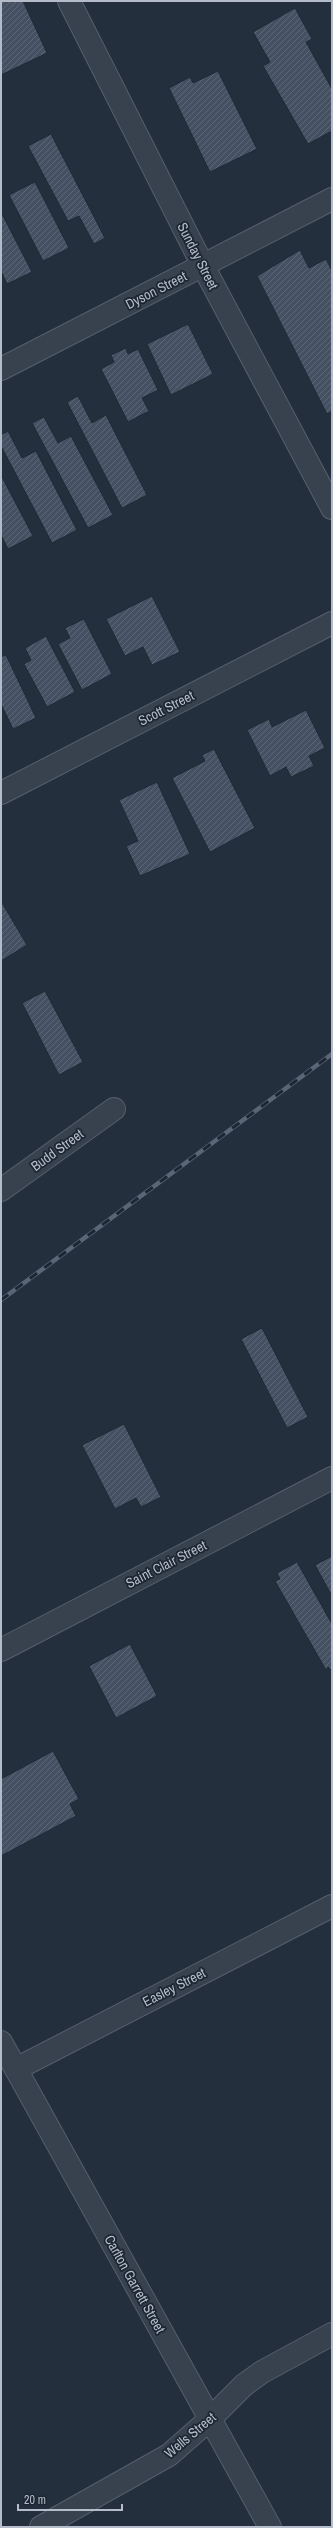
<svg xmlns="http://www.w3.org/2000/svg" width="333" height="2528" viewBox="0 0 333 2528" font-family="'Archivo Narrow',sans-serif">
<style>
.building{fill:url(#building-hatch);stroke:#1f2835}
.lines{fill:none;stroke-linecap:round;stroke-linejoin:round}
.street-casing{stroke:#565f6c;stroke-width:24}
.street{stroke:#38414e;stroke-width:22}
.rail-casing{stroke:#5a6575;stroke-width:4.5}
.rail{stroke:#1d2633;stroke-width:3;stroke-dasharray:9;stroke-linecap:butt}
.labels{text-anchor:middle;stroke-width:3.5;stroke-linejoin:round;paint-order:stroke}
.street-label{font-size:14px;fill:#b4bcc9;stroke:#1d2633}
</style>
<defs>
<pattern id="building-hatch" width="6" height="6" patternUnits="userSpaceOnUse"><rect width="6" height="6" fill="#455162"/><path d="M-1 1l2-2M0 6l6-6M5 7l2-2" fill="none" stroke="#5d6877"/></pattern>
</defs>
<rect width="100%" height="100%" fill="#242f3e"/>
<g class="building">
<path d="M1 1H23L47 53 1 75Z"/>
<path d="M295 8 312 39 306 42 332 89V131L308 144 263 66 270 62 253 32Z"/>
<path d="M218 71 257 149 210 172 169 88 190 77 193 83Z"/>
<path d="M51 134 105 238 94 244 79 216 68 221 28 146Z"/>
<path d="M35 182 69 248 43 261 9 195Z"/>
<path d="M1 212 32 272 7 284 1 271Z"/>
<path d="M300 250 309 268 326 259 332 271V411L327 414 257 276Z"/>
<path d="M188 324 213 374 171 395 147 344Z"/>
<path d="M126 348 128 354 138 349 158 390 142 398 149 411 128 422 101 369 114 362 111 355Z"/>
<path d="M78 396 92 423 106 415 147 495 122 508 67 402Z"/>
<path d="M44 417 58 443 71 436 113 515 88 528 32 423Z"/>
<path d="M8 431 22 458 36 451 77 530 52 543 1 446V435Z"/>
<path d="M1 475 33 536 8 549 1 535Z"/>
<path d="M152 596 180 652 152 665 143 647 125 656 106 619Z"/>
<path d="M84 619 112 674 82 690 58 644 70 638 65 628Z"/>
<path d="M46 636 75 692 47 707 24 664 31 660 25 648Z"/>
<path d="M6 655 36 718 13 729 1 704V657Z"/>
<path d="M306 710 325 748 309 756 314 766 291 777 286 767 270 776 247 730 269 719 272 727Z"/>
<path d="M214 749 255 828 210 852 172 778 205 761 202 755Z"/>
<path d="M157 782 190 854 140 876 126 846 138 841 119 800Z"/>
<path d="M1 901 27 945 1 961Z"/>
<path d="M45 991 83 1062 59 1075 22 1003Z"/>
<path d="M262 1328 308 1417 287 1428 241 1339Z"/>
<path d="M124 1424 161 1497 141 1507 136 1498 115 1509 82 1445Z"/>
<path d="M332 1556V1596L315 1565Z"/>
<path d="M297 1562 332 1624V1671L328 1667 326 1670 275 1581 280 1579 277 1573Z"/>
<path d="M130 1644 157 1696 116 1718 89 1666Z"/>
<path d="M53 1751 79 1799 70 1804 76 1816 1 1856V1779Z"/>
</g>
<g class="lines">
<defs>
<g id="street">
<path d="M69 1 203 266 332 508"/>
<path d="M1 369 332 199"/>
<path d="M1 793 332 623"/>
<path d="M1 1190 114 1109"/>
<path d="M1 1650 332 1478"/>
<path d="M1 2042 270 2527"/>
<path d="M16 2069 332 1906"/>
<path d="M41 2527 169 2455 210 2419 244 2385 262 2372 332 2334"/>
</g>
</defs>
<use href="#street" class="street-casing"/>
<use href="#street" class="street"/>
<defs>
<path id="rail" d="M1 1300 332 1054"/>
</defs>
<use href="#rail" class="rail-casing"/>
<use href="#rail" class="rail"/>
</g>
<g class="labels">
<g class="street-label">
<text transform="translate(198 256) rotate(63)" y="5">Sunday Street</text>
<text transform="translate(156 290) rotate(-27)" y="5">Dyson Street</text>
<text transform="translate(166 708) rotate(-27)" y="5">Scott Street</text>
<text transform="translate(57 1150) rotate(-36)" y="5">Budd Street</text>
<text transform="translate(166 1564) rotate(-27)" y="5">Saint Clair Street</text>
<text transform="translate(174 1987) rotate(-27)" y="5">Easley Street</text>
<text transform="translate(135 2284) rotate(61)" y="5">Carlton Garrett Street</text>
<text transform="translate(190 2435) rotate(-40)" y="5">Wells Street</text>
</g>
</g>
<rect width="333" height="2528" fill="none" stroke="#b4bcc9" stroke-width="4"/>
<path d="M18 2504v6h104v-6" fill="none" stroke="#b4bcc9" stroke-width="2"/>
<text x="24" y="2504" font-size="12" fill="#b4bcc9" stroke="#1d2633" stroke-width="3" paint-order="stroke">20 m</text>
</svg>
